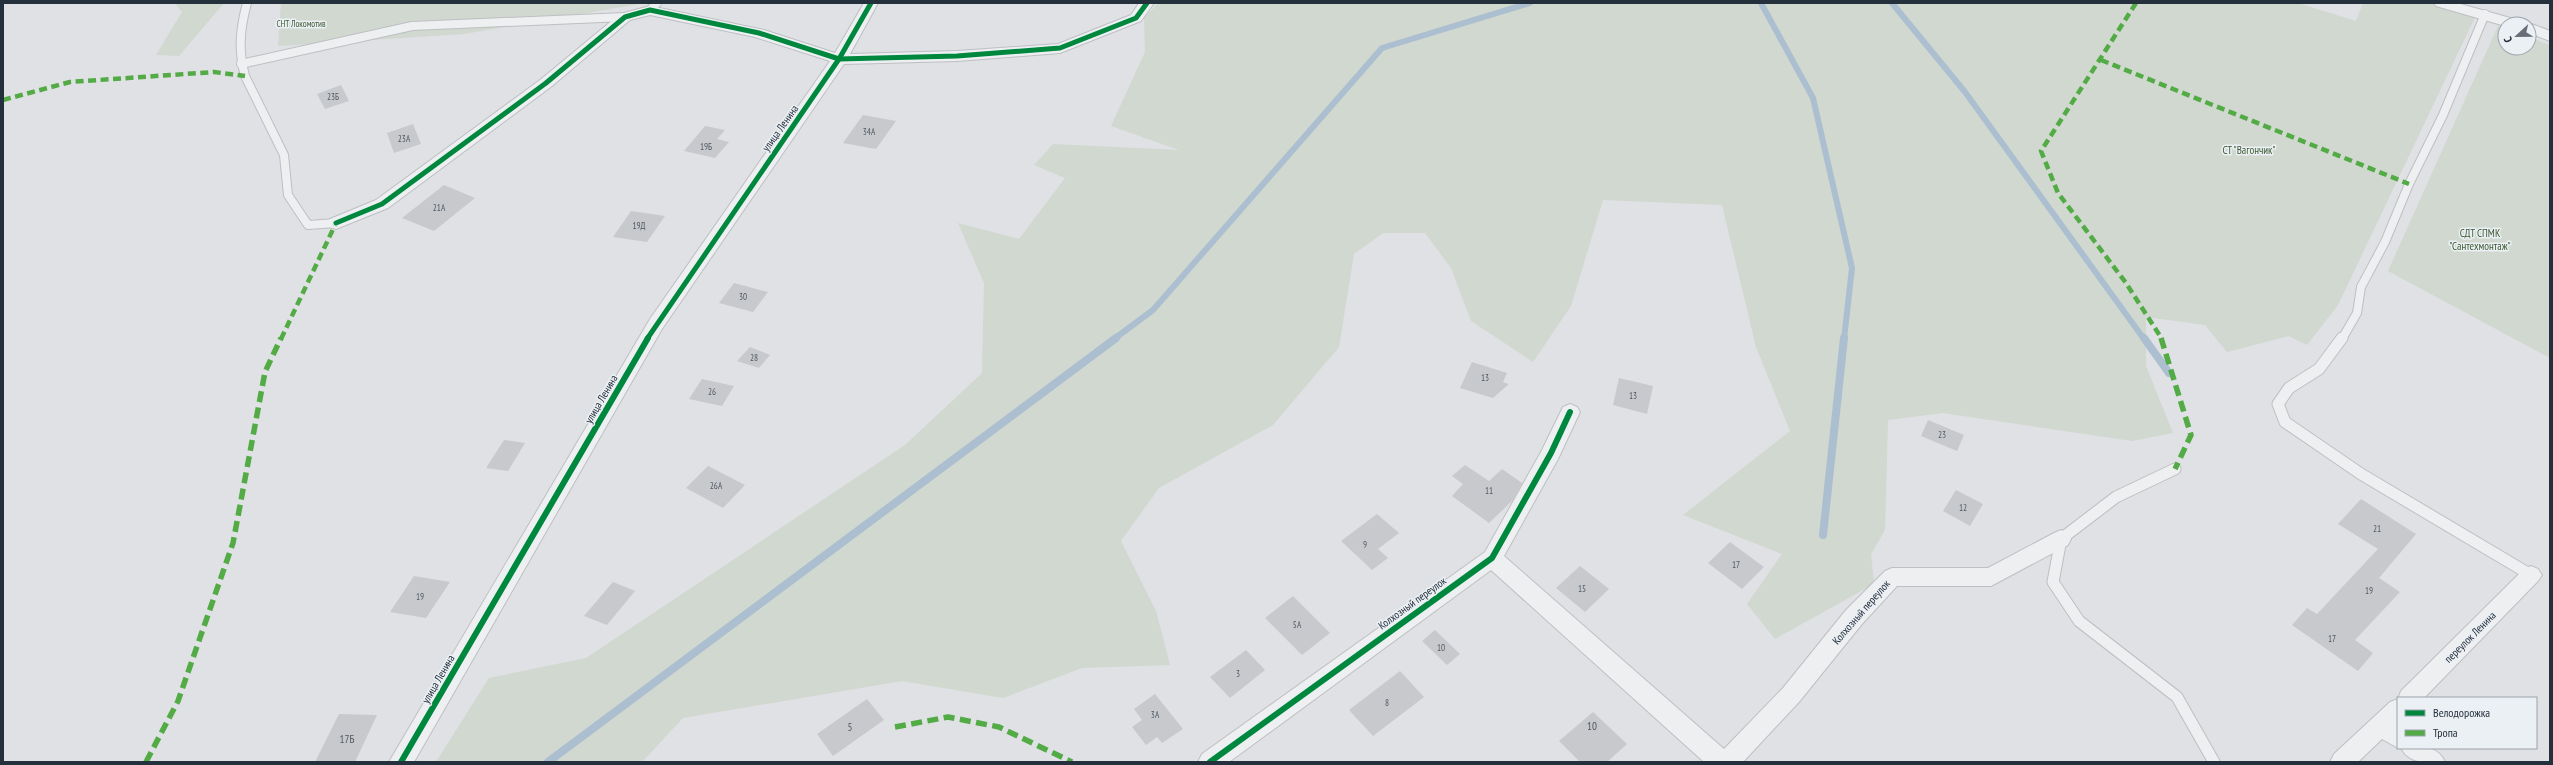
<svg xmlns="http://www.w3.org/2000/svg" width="2553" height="765" viewBox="0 0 2553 765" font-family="'PT Sans Narrow',sans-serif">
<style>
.green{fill:#d0d8cf}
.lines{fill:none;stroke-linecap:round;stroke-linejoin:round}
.stream-far1{stroke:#abbfd0;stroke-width:6}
.stream{stroke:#abbfd0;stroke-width:8}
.building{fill:#c7c9cc}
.lane-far1-casing{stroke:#bdbfc2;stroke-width:10}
.lane-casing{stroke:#bdbfc2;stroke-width:13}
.street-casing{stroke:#bdbfc2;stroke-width:2}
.lane-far1{stroke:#eeeff1;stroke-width:8}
.lane{stroke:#eeeff1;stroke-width:11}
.street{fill:#eeeff1;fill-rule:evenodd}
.quiet-far1{stroke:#53ab46;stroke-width:4.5;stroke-dasharray:8 4.5;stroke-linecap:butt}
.quiet{stroke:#53ab46;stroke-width:5.5;stroke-dasharray:11 5.5;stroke-linecap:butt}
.cycleway-far1-casing{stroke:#ebf0f4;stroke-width:7}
.cycleway-casing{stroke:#ebf0f4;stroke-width:9}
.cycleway-far1{stroke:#00873e;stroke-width:5}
.cycleway{stroke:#00873e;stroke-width:6}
.labels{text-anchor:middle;stroke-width:3;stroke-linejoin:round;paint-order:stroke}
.far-park-label{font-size:9px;fill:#3c5932;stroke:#ebf0f4}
.number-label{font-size:9px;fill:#4e5762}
.street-label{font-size:11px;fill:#25303d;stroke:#ebf0f4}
.park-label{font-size:11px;fill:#3c5932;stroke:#ebf0f4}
.near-number-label{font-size:11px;fill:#4e5762}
</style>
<rect width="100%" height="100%" fill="#dfe1e4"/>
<g class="green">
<path d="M175 3H224L179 56 156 55 182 12Z"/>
<path d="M281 3H645L464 34 278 46Z"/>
<path d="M1158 3H2298L2356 21 2363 3H2435L2477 13 2338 305 2307 345 2289 336 2227 352 2205 325 2146 317V366L2173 433 2132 441 1943 413 1888 420 1885 530 1871 554 1874 584 1775 639 1747 604 1782 554 1683 515 1790 431 1756 347 1722 205 1603 200 1571 306 1533 362 1471 321 1451 268 1425 233H1383L1354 254 1339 347 1273 425 1159 488 1121 541 1156 611 1170 665 1082 668 1003 698 902 681 683 718 642 762H436L489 678 586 658 905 445 982 373 984 283 958 223 1019 239 1065 178 1034 165 1053 144 1179 150 1111 126 1145 52 1144 18Z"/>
<path d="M2498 26 2505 28V48H2529V37L2550 45V358L2388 271Z"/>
</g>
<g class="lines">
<g class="stream-far1">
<path d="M1761 3 1813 98 1852 268 1844 339"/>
<path d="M1892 3 1965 92 2144 339"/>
<path d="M1114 339 1153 310 1382 48 1530 3"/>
</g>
<g class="stream">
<path d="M2144 338 2169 373"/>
<path d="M1823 535 1844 338"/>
<path d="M548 762 1116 338"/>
</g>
</g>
<g class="building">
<path d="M341 85 349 101 325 109 317 94Z"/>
<path d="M863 115 896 121 876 149 843 143Z"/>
<path d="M413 124 421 144 394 153 387 133Z"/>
<path d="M705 126 725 130 717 139 729 142 715 158 684 151Z"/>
<path d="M444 185 475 198 434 231 402 218Z"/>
<path d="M631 211 665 216 647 242 613 237Z"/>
<path d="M734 283 768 292 753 312 719 303Z"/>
<path d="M750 347 770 355 759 368 737 361Z"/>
<path d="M1472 362 1507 373 1503 382 1509 384 1493 398 1460 388Z"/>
<path d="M1619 378 1653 386 1647 414 1613 405Z"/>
<path d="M702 379 734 386 722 406 689 399Z"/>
<path d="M1928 420 1964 435 1957 451 1921 436Z"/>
<path d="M504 440 525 443 508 471 486 468Z"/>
<path d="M1465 465 1489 481 1502 469 1522 483 1513 500 1489 523 1452 496 1463 484 1452 476Z"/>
<path d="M708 466 745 485 723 508 686 488Z"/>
<path d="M1956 490 1983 504 1970 526 1943 511Z"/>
<path d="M2361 499 2416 534 2379 578 2400 592 2355 640 2373 653 2358 671 2292 625 2307 608 2317 614 2378 549 2338 524Z"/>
<path d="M1377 514 1399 533 1378 549 1388 558 1372 570 1341 541Z"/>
<path d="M1730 542 1764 567 1742 589 1708 563Z"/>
<path d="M1580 566 1609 589 1585 612 1556 588Z"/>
<path d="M414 576 450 582 426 618 390 612Z"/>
<path d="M613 582 635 591 607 625 584 616Z"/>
<path d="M1293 596 1330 633 1302 655 1265 618Z"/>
<path d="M1435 630 1460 654 1447 665 1422 641Z"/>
<path d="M1246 650 1265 670 1230 698 1210 677Z"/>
<path d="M1400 671 1424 697 1373 736 1349 710Z"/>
<path d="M1155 694 1183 729 1162 743 1157 737 1146 745 1132 727 1142 720 1134 709Z"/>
<path d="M867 699 884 720 833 756 817 734Z"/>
<path d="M1593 712 1627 744 1607 762H1580L1559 741Z"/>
<path d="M339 714 377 715 355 762H315Z"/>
</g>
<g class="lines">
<defs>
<g id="lane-far1">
<path d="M247 3C240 29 238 50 245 76L284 155 288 195 308 225 336 223"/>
<path d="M650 10 657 3"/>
<path d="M241 64 412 26 625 17"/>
<path d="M2342 339 2357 313 2361 287 2385 242 2409 184 2443 115 2485 14"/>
</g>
<g id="lane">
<path d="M2342 338 2319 369 2289 388 2278 404 2285 422 2361 474 2531 575"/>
<path d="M2175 469 2116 497 2061 539 2053 582 2079 621 2177 697 2214 762"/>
</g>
<g id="street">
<path d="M864 3H878L850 54 957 51 1058 44 1131 15 1139 3H1154L1141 21 1060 53 957 61 844 64 662 329 414 762H389L650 319 830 61 755 37 650 15 630 20 552 86 388 208 336 229 330 227 327 223 330 219 376 200 540 80 620 14 650 6 764 30 835 53Z"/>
<path d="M2434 3H2457L2521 21 2523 24 2505 26 2436 6Z"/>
<path d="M2529 23 2550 31V41L2529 33V24H2527Z"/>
<path d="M1570 404 1577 407 1580 412 1558 459 1504 556 1724 749 1783 688 1846 610 1885 571 1892 568H1988L2054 533 2061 530 2068 533 2071 539 2068 545 1991 586H1897L1862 624 1799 702 1743 762H1704L1491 570 1229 762H1198L1202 754 1485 552 1542 450 1563 407Z"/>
<path d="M2531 566 2538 569 2542 575 2538 581 2424 698 2398 699 2401 691 2524 569Z"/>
<path d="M2398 699V748L2382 739 2358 762H2330L2334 754 2390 702Z"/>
<path d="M2401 748C2419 748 2437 744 2445 762 2427 762 2410 765 2401 748Z"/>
</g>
</defs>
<use href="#lane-far1" class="lane-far1-casing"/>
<use href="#lane" class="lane-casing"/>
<use href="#street" class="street-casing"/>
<use href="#lane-far1" class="lane-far1"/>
<use href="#lane" class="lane"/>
<use href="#street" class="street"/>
<g class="quiet-far1">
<path d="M2136 3 2041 151 2058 193 2126 283 2162 339"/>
<path d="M2101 60 2409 184"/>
<path d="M3 100 70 82 214 72 245 76"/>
<path d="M281 339 336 223"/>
</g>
<g class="quiet">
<path d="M2161 338 2191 435 2175 469"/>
<path d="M895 727 948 717 999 727 1072 762"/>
<path d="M146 762 178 701 233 543 265 372 281 338"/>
</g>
<defs>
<g id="cycleway-far1">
<path d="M336 223 382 204 546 83 625 17 650 10 759 33 839 59 957 56 1060 48 1136 18 1147 3"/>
<path d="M647 339 839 59 871 3"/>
</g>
<g id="cycleway">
<path d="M401 762 648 338"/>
<path d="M1210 762 1492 558 1551 453 1570 412"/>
</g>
</defs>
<use href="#cycleway-far1" class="cycleway-far1-casing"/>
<use href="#cycleway" class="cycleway-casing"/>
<use href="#cycleway-far1" class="cycleway-far1"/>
<use href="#cycleway" class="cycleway"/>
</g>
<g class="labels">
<g class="far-park-label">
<text x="301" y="27">СНТ Локомотив</text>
</g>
<g class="number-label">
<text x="333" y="100">23Б</text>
<text x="869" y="135">34А</text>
<text x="404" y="142">23А</text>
<text x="706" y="150">19Б</text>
<text x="439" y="211">21А</text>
<text x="639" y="229">19Д</text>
<text x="743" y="300">30</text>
<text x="754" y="361">28</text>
<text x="1485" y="381">13</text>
<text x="712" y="395">26</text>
<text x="1633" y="399">13</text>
<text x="1942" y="438">23</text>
<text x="716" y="489">26А</text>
<text x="1489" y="494">11</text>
<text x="1963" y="511">12</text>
<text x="2377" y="532">21</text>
<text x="1365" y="548">9</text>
<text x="1736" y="568">17</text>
<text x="1582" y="592">15</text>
<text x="2369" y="594">19</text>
<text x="420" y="600">19</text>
<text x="1297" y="628">5А</text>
<text x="2332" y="642">17</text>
<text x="1441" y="651">10</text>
<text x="1238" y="677">3</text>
<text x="1387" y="706">8</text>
<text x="1155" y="718">3А</text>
</g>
<g class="street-label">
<text transform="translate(780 128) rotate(-55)" y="4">улица Ленина</text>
<text transform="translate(601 399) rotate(-60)" y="4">улица Ленина</text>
<text transform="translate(1412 603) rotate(-36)" y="4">Колхозный переулок</text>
<text transform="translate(1861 612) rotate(-49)" y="4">Колхозный переулок</text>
<text transform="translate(2470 637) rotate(-45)" y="4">переулок Ленина</text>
<text transform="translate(438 679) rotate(-60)" y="4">улица Ленина</text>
</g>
<g class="park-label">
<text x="2249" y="154">СТ "Вагончик"</text>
<text x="2480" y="237">СДТ СПМК<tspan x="2480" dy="13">"Сантехмонтаж"</tspan></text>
</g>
<g class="near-number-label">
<text x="1592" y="730">10</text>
<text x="850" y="731">5</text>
<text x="347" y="743">17Б</text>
</g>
</g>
<rect width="2553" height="765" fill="none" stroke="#25303d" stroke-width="8"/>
<rect x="2397" y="697" width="140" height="52" fill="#ebf0f4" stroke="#9ca3ab"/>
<rect x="2405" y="710" width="20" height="6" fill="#00873e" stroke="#9ca3ab"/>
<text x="2433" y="717" font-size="12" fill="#25303d">Велодорожка</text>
<rect x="2405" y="730" width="20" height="6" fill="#53ab46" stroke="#9ca3ab"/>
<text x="2433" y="737" font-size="12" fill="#25303d">Тропа</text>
<g transform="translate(2517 36) rotate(248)"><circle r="19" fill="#ebf0f4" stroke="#9ca3ab"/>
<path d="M0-3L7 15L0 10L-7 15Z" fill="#666e77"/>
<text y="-6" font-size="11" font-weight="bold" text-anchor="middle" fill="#25303d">С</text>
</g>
</svg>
